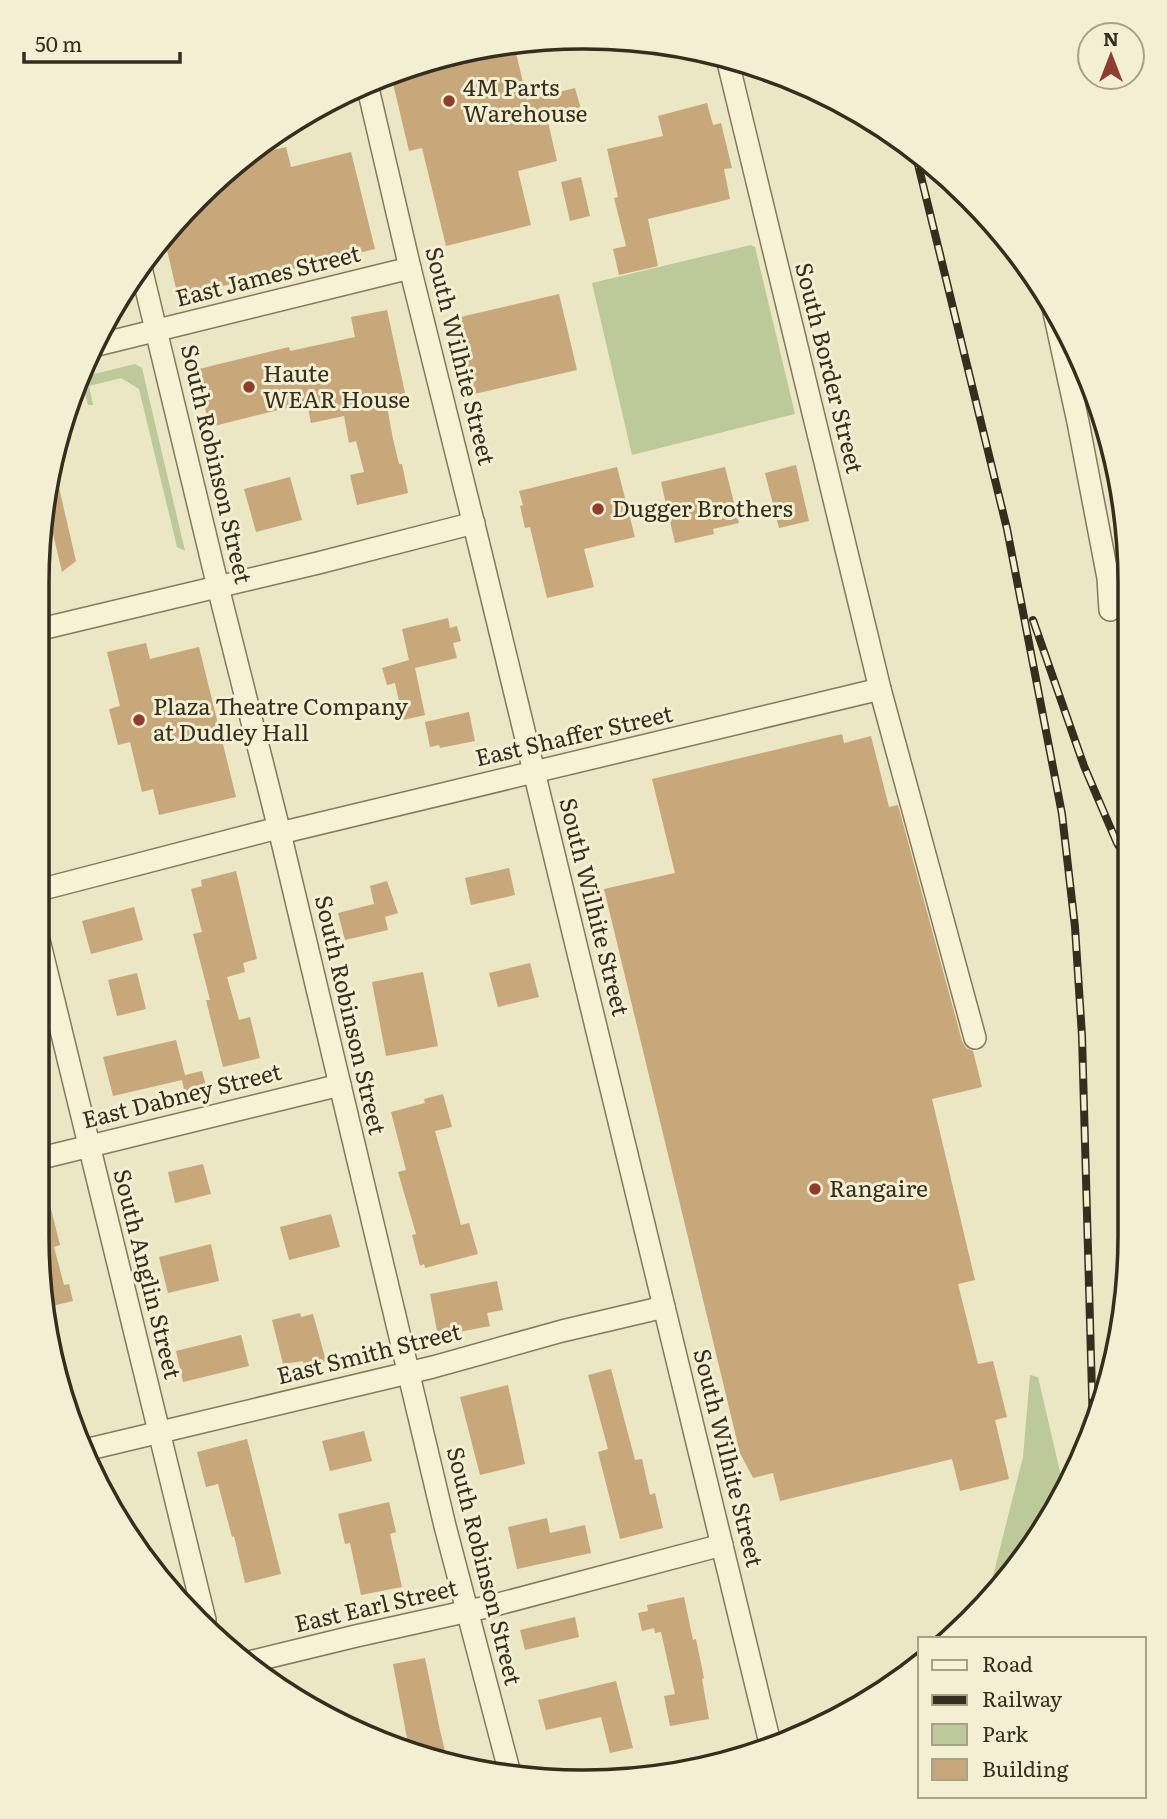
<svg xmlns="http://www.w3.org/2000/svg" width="1167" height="1819" viewBox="0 0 1167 1819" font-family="Literata,serif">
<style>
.green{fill:#bcc998}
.building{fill:#c8a77b}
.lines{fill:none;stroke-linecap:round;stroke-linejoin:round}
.minor-casing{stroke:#85785b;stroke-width:24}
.minor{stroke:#f7f2d6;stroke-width:21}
.rail-casing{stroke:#352d1e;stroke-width:8}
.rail{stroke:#f3efd2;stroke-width:5;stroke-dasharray:16;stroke-linecap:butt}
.poi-dot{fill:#903d2e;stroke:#f3efd2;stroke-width:2.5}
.labels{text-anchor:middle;stroke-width:6;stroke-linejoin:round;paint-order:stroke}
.poi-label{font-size:23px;fill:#352d1e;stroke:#f3efd2;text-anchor:start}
.street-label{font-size:23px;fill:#352d1e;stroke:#f3efd2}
.rim{fill:none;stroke:#352d1e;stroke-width:3.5}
</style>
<rect width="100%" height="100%" fill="#ebe6c3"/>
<g class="green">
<path d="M751 245 755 247 795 414 632 455 592 283Z"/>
<path d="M135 364 142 368 185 551 177 547 139 389 121 378 89 386 93 405H88L82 382 86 376Z"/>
<path d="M1030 1375 1038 1377 1061 1476V1489L993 1597V1576L1023 1457Z"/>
</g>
<g class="building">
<path d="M514 44 527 100 575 88 582 113 548 122 557 161 518 171 531 225 446 246 422 148 409 151 391 75 442 55Z"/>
<path d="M707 103 713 125 721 123 732 168 724 169 730 199 648 219 658 266 619 275 613 249 626 246 614 198 618 197 607 149 663 136 658 116Z"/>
<path d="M286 147 291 167 351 152 375 249 178 297 164 237 172 223 242 157Z"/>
<path d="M581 177 590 216 570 221 561 182Z"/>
<path d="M559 294 577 370 470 395 452 319Z"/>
<path d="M387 310 407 402 387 407 393 439 399 464H402L408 493 357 505 350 475 364 472 356 441 349 443 344 416 311 423 307 403 210 427 195 370 289 347 290 351 355 337 351 317Z"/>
<path d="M796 465 809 521 779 528 765 473Z"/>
<path d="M54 466 76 561 62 572 45 500Z"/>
<path d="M617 467 635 537 584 549 594 587 547 598 530 527 525 528 520 506 523 505 519 491Z"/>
<path d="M725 467 739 523 713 529 714 534 675 543 661 482Z"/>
<path d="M290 477 302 520 256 532 244 489Z"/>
<path d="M448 618 450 628 457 626 461 641 453 643 457 658 415 668 425 715 403 720 395 683 387 685 382 668 409 660 402 629Z"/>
<path d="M146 643 150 659 199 647 236 797 159 815 153 789 142 792 130 742 118 745 109 709 120 706 107 652Z"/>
<path d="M469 712 475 741 440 748 439 745 430 747 425 722Z"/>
<path d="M842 734 844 743 871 736 889 807 898 805 962 1041 966 1048 973 1051 982 1087 932 1099 975 1280 958 1284 978 1364 993 1361 1007 1417 995 1420 1009 1479 960 1491 952 1459 780 1501 773 1473 753 1478 740 1453 604 889 675 873 652 779Z"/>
<path d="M509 868 515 895 471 905 465 878Z"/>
<path d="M236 871 257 959 243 963 245 972 227 977 239 1020 250 1017 260 1058 223 1067 206 1000H210L193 934 202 932 191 889 202 886 201 880Z"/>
<path d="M387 881 398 913 385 917 388 930 345 940 338 913 374 904 370 886Z"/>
<path d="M134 907 143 940 91 954 82 921Z"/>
<path d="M530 963 539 997 498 1007 489 973Z"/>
<path d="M423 972 438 1046 386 1056 372 982Z"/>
<path d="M137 973 146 1009 117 1016 108 980Z"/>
<path d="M176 1040 185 1075 202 1071 207 1089 185 1094 182 1080 113 1096 103 1057Z"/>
<path d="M443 1094 452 1127 435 1131 461 1225 469 1223 478 1254 425 1268 424 1264 420 1266 412 1235 416 1234 398 1172 406 1170 391 1112 425 1103 424 1099Z"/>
<path d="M203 1164 211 1194 175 1203 168 1172Z"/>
<path d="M43 1177 60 1245 54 1247 64 1285 69 1284 73 1301 48 1307 37 1236V1178Z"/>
<path d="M331 1214 340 1247 289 1260 280 1227Z"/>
<path d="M211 1244 219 1281 168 1293 159 1257Z"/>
<path d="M497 1281 503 1310 487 1313 490 1326 438 1336 430 1294Z"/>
<path d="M300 1313 301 1317 313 1314 326 1361 304 1366 303 1361 283 1364 272 1320Z"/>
<path d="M241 1335 249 1366 183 1382 176 1351Z"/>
<path d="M611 1369 635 1460 642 1459 650 1495 655 1493 663 1528 620 1539 598 1452 608 1449 588 1375Z"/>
<path d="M508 1385 525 1464 480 1475 460 1397Z"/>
<path d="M364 1431 372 1461 330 1471 322 1441Z"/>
<path d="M247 1439 281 1574 245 1583 234 1536 232 1537 218 1484 206 1487 197 1452Z"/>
<path d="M389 1502 396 1532 390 1534 402 1587 361 1595 350 1543 345 1544 338 1514Z"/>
<path d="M547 1518 550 1533 585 1525 591 1553 517 1569 508 1527Z"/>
<path d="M684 1597 693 1640 696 1639 704 1678 702 1679 709 1719 670 1726 664 1696 675 1694 661 1632 655 1633 654 1628 642 1631 638 1613 648 1611 647 1605Z"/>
<path d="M575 1617 579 1637 525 1650 520 1630Z"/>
<path d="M425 1658 439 1726 447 1760 411 1754 406 1733 393 1664Z"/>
<path d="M616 1681 633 1748 610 1753 601 1717 546 1730 538 1700Z"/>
</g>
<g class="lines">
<defs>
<g id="minor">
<path d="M727 58 880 689 975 1038"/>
<path d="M367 84 410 268 477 537 770 1743"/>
<path d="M142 272 218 587 280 833 445 1526 509 1770"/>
<path d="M1053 308 1078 422 1108 578 1110 610"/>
<path d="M97 345 410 268"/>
<path d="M41 629 318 563 474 523"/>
<path d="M280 833 880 689"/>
<path d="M39 890 278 828"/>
<path d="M39 940 205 1620"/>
<path d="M37 1159 340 1085"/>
<path d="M85 1450 433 1367 562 1331 664 1307"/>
<path d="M245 1663 356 1636 491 1606 722 1545"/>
</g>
</defs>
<use href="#minor" class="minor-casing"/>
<use href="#minor" class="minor"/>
<defs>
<g id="rail">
<path d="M915 152 1007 529 1062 814 1075 927 1082 1036 1093 1429"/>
<path d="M1033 620 1084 766 1117 843 1128 860"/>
</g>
</defs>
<use href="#rail" class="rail-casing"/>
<use href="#rail" class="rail"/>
</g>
<g class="poi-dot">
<circle cx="449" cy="101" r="7"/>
<circle cx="249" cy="387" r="7"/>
<circle cx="598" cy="509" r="7"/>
<circle cx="139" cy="720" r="7"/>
<circle cx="815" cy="1189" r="7"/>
</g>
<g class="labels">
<g class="poi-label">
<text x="463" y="96">4M Parts<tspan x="463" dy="26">Warehouse</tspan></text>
<text x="263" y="382">Haute<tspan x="263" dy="26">WEAR House</tspan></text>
<text x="612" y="517">Dugger Brothers</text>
<text x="153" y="715">Plaza Theatre Company<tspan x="153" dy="26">at Dudley Hall</tspan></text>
<text x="829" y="1197">Rangaire</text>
</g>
<g class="street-label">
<text transform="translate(268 276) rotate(-14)" y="8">East James Street</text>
<text transform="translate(460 356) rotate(76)" y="8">South Wilhite Street</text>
<text transform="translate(829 368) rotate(76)" y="8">South Border Street</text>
<text transform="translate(216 464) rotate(77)" y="8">South Robinson Street</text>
<text transform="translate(574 736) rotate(-13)" y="8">East Shaffer Street</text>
<text transform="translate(594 907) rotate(76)" y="8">South Wilhite Street</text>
<text transform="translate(350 1015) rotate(77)" y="8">South Robinson Street</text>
<text transform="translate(182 1096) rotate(-14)" y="8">East Dabney Street</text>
<text transform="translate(147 1274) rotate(76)" y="8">South Anglin Street</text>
<text transform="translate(369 1354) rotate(-14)" y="8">East Smith Street</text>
<text transform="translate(728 1458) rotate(76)" y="8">South Wilhite Street</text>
<text transform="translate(484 1566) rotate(76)" y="8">South Robinson Street</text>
<text transform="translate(376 1606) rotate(-13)" y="8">East Earl Street</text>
</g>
</g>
<path d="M0 0H1167V1819H0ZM583 49H584A534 534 0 0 1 1118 583V1236A534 534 0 0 1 584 1770H583A534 534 0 0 1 49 1236V583A534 534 0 0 1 583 49Z" fill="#f3efd2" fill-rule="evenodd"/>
<path class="rim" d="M583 49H584A534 534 0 0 1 1118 583V1236A534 534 0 0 1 584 1770H583A534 534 0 0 1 49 1236V583A534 534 0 0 1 583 49Z"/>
<rect x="918" y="1637" width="228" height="161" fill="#f3efd2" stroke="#a7a18a" stroke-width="2"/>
<rect x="932" y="1660" width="35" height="10" fill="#f7f2d6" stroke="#a7a18a" stroke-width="2"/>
<text x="982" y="1672" font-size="21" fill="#352d1e">Road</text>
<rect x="932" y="1695" width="35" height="10" fill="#352d1e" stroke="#a7a18a" stroke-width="2"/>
<text x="982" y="1707" font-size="21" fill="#352d1e">Railway</text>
<rect x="932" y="1724" width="35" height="21" fill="#bcc998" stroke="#a7a18a" stroke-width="2"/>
<text x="982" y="1742" font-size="21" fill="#352d1e">Park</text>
<rect x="932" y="1759" width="35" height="21" fill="#c8a77b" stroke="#a7a18a" stroke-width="2"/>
<text x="982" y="1777" font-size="21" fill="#352d1e">Building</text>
<g transform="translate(1111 56)"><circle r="33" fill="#f3efd2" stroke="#a7a18a" stroke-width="2"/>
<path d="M0-5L12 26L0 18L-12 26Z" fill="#903d2e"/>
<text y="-10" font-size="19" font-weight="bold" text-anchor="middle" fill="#352d1e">N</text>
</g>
<path d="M24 52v10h156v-10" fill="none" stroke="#352d1e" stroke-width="3.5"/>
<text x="35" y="52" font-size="21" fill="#352d1e" stroke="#f3efd2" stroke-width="5" paint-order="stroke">50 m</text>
</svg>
